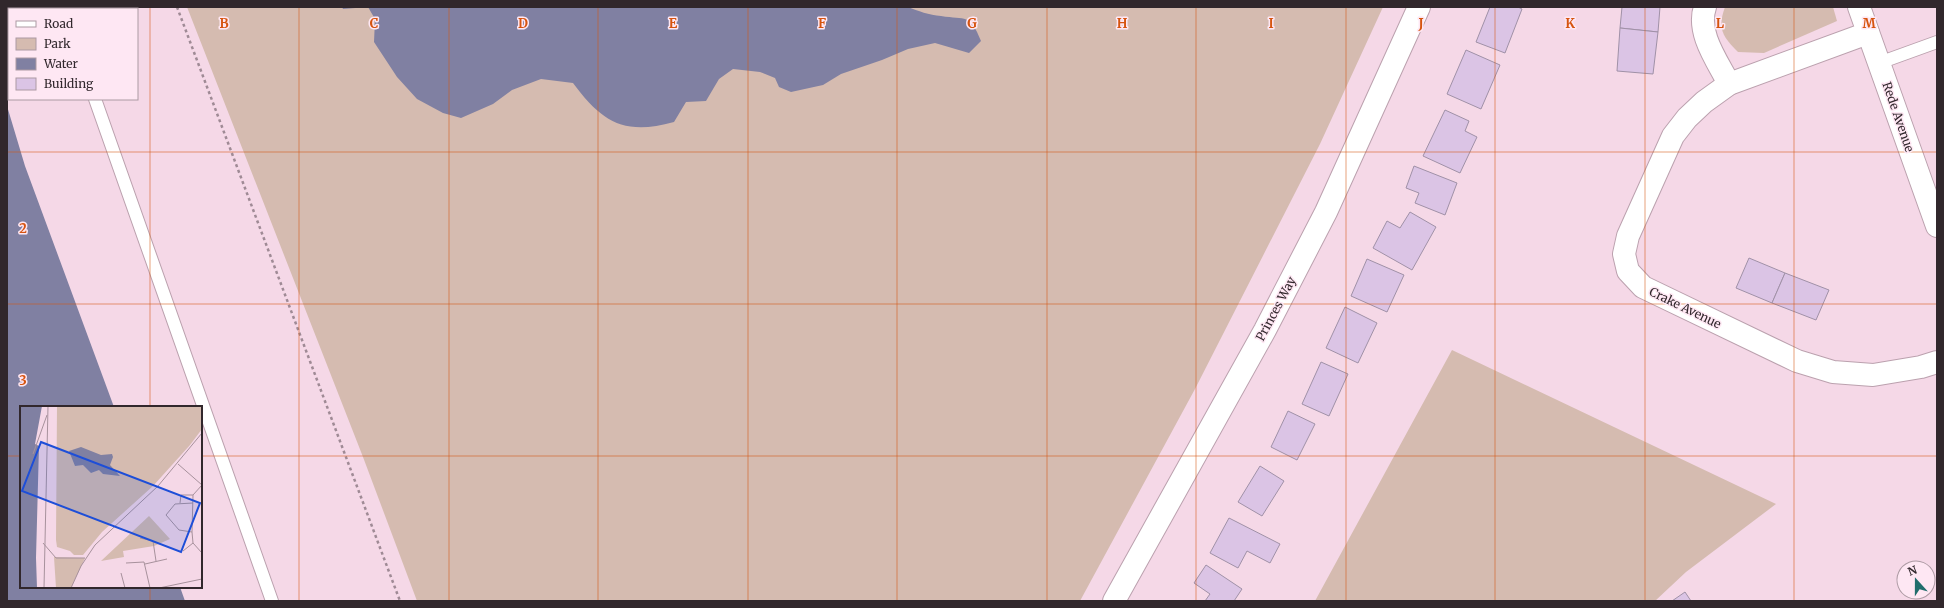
<svg xmlns="http://www.w3.org/2000/svg" width="1944" height="608" viewBox="0 0 1944 608" font-family="Merriweather,serif">
<style>
.green{fill:#d5bbb0}
.water{fill:#8080a2}
.building{fill:#dbc4e5;stroke:#a091a7}
.lines{fill:none;stroke-linecap:round;stroke-linejoin:round}
.service-casing{stroke:#bba1ae;stroke-width:14}
.minor-casing{stroke:#bba1ae;stroke-width:24}
.tertiary-casing{stroke:#bba1ae;stroke-width:24}
.path{stroke:#9f8a95;stroke-width:2.5;stroke-dasharray:3 3;stroke-linecap:butt}
.service{stroke:#fff;stroke-width:12}
.minor{stroke:#fff;stroke-width:22}
.tertiary{stroke:#fff;stroke-width:22}
.grid{fill:none;stroke:#d6540f;stroke-width:1;stroke-opacity:0.55}
.labels{text-anchor:middle;stroke-width:3;stroke-linejoin:round;paint-order:stroke}
.street-label{font-size:12px;fill:#31272c;stroke:#fee7f3}
.inset-road{fill:none;stroke:#a7919c;stroke-width:1}
.view{fill:#1d4ed8;fill-opacity:0.15;stroke:#1d4ed8;stroke-width:2}
.inset-edge{fill:none;stroke:#31272c;stroke-width:2}
.grid-label{font-size:13px;text-anchor:middle;font-weight:bold;fill:#d6540f;stroke:#fee7f3;stroke-width:3;stroke-linejoin:round;paint-order:stroke}
</style>
<rect width="100%" height="100%" fill="#f5d8e7"/>
<g class="green">
<path d="M187 7H1383L1320 144 1195 389 1080 601H417L363 457Z"/>
<path d="M1725 7H1833L1837 21 1764 53 1738 52C1723 37 1717 29 1725 7Z"/>
<path d="M1452 350 1776 504 1686 572 1655 601H1315Z"/>
</g>
<g class="water">
<path d="M342 7H908C918 11 929 15 941 16 966 20 970 13 981 41L969 53 935 43 908 49 882 60 841 74 823 85 791 92 779 87 775 78 760 72 733 69 719 79 706 101 686 102 674 122C624 136 602 122 573 83L541 79 512 90 493 104 461 118 443 113 417 99 397 77 374 42 375 19 368 7 343 9Z"/>
<path d="M7 106 25 166 114 407H21V587H180L185 601H7Z"/>
</g>
<g class="building">
<path d="M1490 7H1518L1522 9 1505 53 1476 42Z"/>
<path d="M1622 7H1660L1658 32 1620 28Z"/>
<path d="M1620 28 1658 32 1653 74 1617 71Z"/>
<path d="M1466 50 1500 65 1481 109 1447 94Z"/>
<path d="M1445 110 1469 121 1465 131 1477 137 1460 173 1423 156Z"/>
<path d="M1414 166 1457 183 1445 215 1415 203 1419 193 1406 188Z"/>
<path d="M1410 212 1436 227 1412 270 1373 248 1387 221 1400 228Z"/>
<path d="M1749 258 1785 273 1772 303 1736 288Z"/>
<path d="M1367 259 1404 275 1387 312 1351 296Z"/>
<path d="M1785 273 1829 290 1816 320 1772 303Z"/>
<path d="M1345 307 1377 323 1358 363 1326 348Z"/>
<path d="M1321 362 1348 374 1329 416 1302 404Z"/>
<path d="M1288 411 1315 424 1297 460 1271 447Z"/>
<path d="M1260 466 1284 481 1262 516 1238 502Z"/>
<path d="M1229 518 1280 544 1270 563 1247 551 1238 568 1210 553Z"/>
<path d="M1206 565 1242 589 1234 601H1205L1210 594 1194 583Z"/>
<path d="M1685 592 1691 601H1672Z"/>
</g>
<g class="lines">
<defs>
<g id="service">
<path d="M63 7 64 9"/>
<path d="M1879 63 1937 42"/>
<path d="M95 99 272 601"/>
</g>
<g id="minor">
<path d="M1705 7C1696 33 1718 62 1729 84"/>
<path d="M1859 7 1937 226"/>
<path d="M1868 33 1729 84 1704 102 1687 118 1673 136 1628 236 1624 254 1628 271 1643 287 1797 361 1833 372 1873 375 1921 367 1937 362"/>
</g>
<path id="tertiary" d="M1114 601 1265 330 1326 212 1419 7"/>
</defs>
<use href="#service" class="service-casing"/>
<use href="#minor" class="minor-casing"/>
<use href="#tertiary" class="tertiary-casing"/>
<path class="path" d="M177 7 400 601"/>
<use href="#service" class="service"/>
<use href="#minor" class="minor"/>
<use href="#tertiary" class="tertiary"/>
</g>
<path class="grid" d="M150 7V407M299 7V601M449 7V601M598 7V601M748 7V601M897 7V601M1047 7V601M1196 7V601M1346 7V601M1495 7V601M1645 7V601M1794 7V601M7 152H1937M7 304H1937M7 456H21M201 456H1937M150 587V601"/>
<g class="labels">
<g class="street-label">
<text transform="translate(1898 117) rotate(71)" y="4">Rede Avenue</text>
<text transform="translate(1685 308) rotate(26)" y="4">Crake Avenue</text>
<text transform="translate(1276 309) rotate(-62)" y="4">Princes Way</text>
</g>
</g>
<g transform="translate(20 406)">
<rect width="182" height="182" fill="#f5d8e7"/>
<path d="M37 0H182V23L170 39 133 80 82 126 63 149H54L50 145 37 141 36 134ZM129 110 150 133 134 140 103 145 104 151 81 155ZM34 151 65 152 51 182H36Z" fill="#d5bbb0"/>
<path d="M0 0H22L15 38 19 40 16 152 17 182H0ZM61 41 81 49 92 48 93 51 90 59 100 70 83 68 79 64 71 67 63 59 55 60 49 45Z" fill="#8080a2"/>
<path class="inset-road" d="M13 48 27 9M158 58 182 79M182 79 173 89 172 126 173 137 182 147M160 97 161 89H173M172 126 159 124 146 109 155 98 173 97M120 132 133 135 136 155M23 137 36 152H65M163 145 173 137M106 157 124 156 130 182M125 158 147 153M101 167 105 182M24 182 28 0M51 182 61 160 75 139 138 80 182 27M139 182 182 173"/>
<path class="view" d="M21 36 180 97 161 146 2 85Z"/>
<rect width="182" height="182" class="inset-edge"/>
</g>
<g class="grid-label">
<text x="224" y="28">B</text>
<text x="374" y="28">C</text>
<text x="523" y="28">D</text>
<text x="673" y="28">E</text>
<text x="822" y="28">F</text>
<text x="972" y="28">G</text>
<text x="1122" y="28">H</text>
<text x="1271" y="28">I</text>
<text x="1421" y="28">J</text>
<text x="1570" y="28">K</text>
<text x="1720" y="28">L</text>
<text x="1869" y="28">M</text>
<text x="23" y="233">2</text>
<text x="23" y="385">3</text>
</g>
<rect width="1944" height="608" fill="none" stroke="#31272c" stroke-width="16"/>
<rect x="8" y="8" width="130" height="92" fill="#fee7f3" stroke="#ac9aa3"/>
<rect x="16" y="21" width="20" height="6" fill="#ffffff" stroke="#ac9aa3"/>
<text x="44" y="28" font-size="12" fill="#31272c">Road</text>
<rect x="16" y="38" width="20" height="12" fill="#d5bbb0" stroke="#ac9aa3"/>
<text x="44" y="48" font-size="12" fill="#31272c">Park</text>
<rect x="16" y="58" width="20" height="12" fill="#8080a2" stroke="#ac9aa3"/>
<text x="44" y="68" font-size="12" fill="#31272c">Water</text>
<rect x="16" y="78" width="20" height="12" fill="#dbc4e5" stroke="#ac9aa3"/>
<text x="44" y="88" font-size="12" fill="#31272c">Building</text>
<g transform="translate(1916 580) rotate(339)"><circle r="19" fill="#fee7f3" stroke="#ac9aa3"/>
<path d="M0-3L7 15L0 10L-7 15Z" fill="#216d6c"/>
<text y="-6" font-size="11" font-weight="bold" text-anchor="middle" fill="#31272c">N</text>
</g>
</svg>
